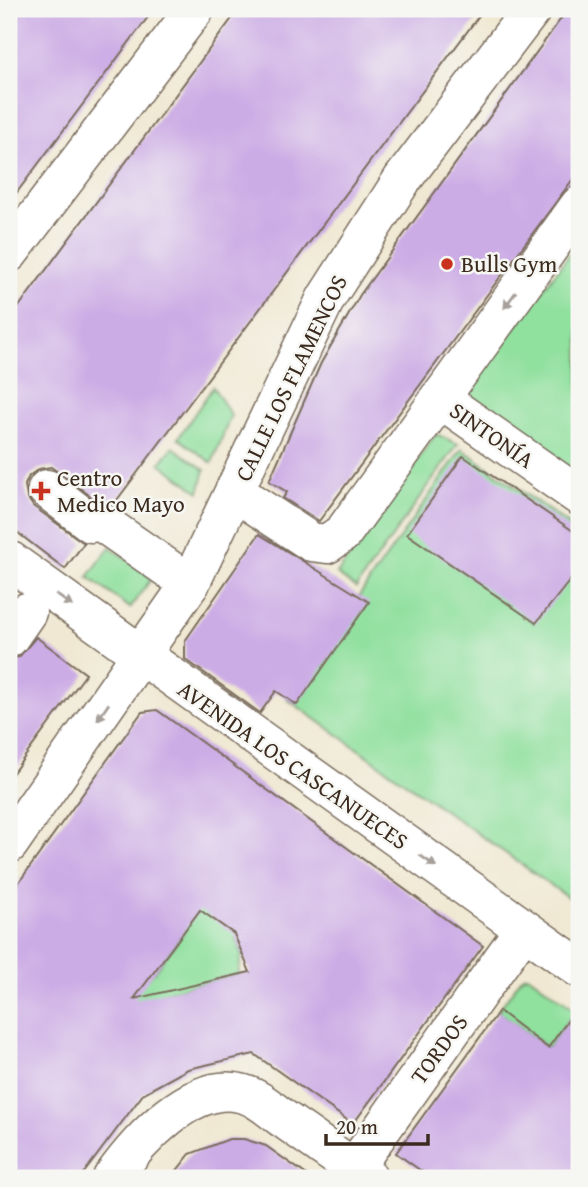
<svg xmlns="http://www.w3.org/2000/svg" width="588" height="1187" viewBox="0 0 588 1187" font-family="'Gentium Book Plus',serif">
<style>
.green{fill:#90e09e;stroke:#66855e;stroke-width:2}
.building{fill:#ccace5;fill-rule:evenodd}
.lines{fill:none;stroke-linecap:round;stroke-linejoin:round}
.minor-casing{stroke:#7a6c5d;stroke-width:41}
.minor{stroke:#fff;stroke-width:38}
.oneway{fill:#a79f9a}
.poi-dot{fill:#c8321e;stroke:#f6f6f2;stroke-width:2.5}
.labels{text-anchor:middle;stroke-width:5;stroke-linejoin:round;paint-order:stroke}
.poi-label{font-size:23px;fill:#3b2a1e;stroke:#f6f6f2;text-anchor:start}
.street-label{font-size:23px;fill:#3b2a1e;stroke:#f6f6f2}
</style>
<rect width="100%" height="100%" fill="#f6f6f2"/>
<filter id="ink" filterUnits="userSpaceOnUse"><feTurbulence type="fractalNoise" baseFrequency=".0143" numOctaves="2"/><feDisplacementMap in="SourceGraphic" scale="14" xChannelSelector="R" yChannelSelector="G"/><feConvolveMatrix kernelMatrix="1 2 1 2 8 2 1 2 1" color-interpolation-filters="sRGB"/></filter>
<filter id="wash" filterUnits="userSpaceOnUse"><feTurbulence type="fractalNoise" baseFrequency=".00686" numOctaves="4" result="noise"/><feDisplacementMap in="SourceGraphic" scale="28" xChannelSelector="R" yChannelSelector="G"/><feGaussianBlur stdDeviation="1.57" result="paint"/><feColorMatrix in="noise" values="0 0 0 0 0 0 0 0 0 0 0 0 0 0 0 0 0 1.4 0 .05"/><feComposite in="paint" operator="in"/></filter>
<g filter="url(#wash)">
<rect width="100%" height="100%" fill="#f0e8d2"/>
<g class="green">
<path d="M579 241V476L464 396Z"/>
<path d="M213 387 231 415 212 463 178 438Z"/>
<path d="M436 434 458 444 356 588 337 574Z"/>
<path d="M173 447 205 470 199 492 160 463Z"/>
<path d="M462 449 579 532V905L287 699Z"/>
<path d="M110 547 152 578 130 608 88 577Z"/>
<path d="M177 893 250 916 235 937 242 954 238 975 165 992 97 1030 154 972 183 933 161 915Z"/>
<path d="M528 975 576 1010 548 1048 498 1011 523 976Z"/>
</g>
<g id="blocks">
<g class="building">
<path d="M9 9H154L9 203Z"/>
<path d="M239 9H484L114 504 96 500 51 467 39 469 29 476 25 485 27 497 33 506 84 543 65 569 9 526V320Z"/>
<path d="M568 9H579V171L319 521 283 498 287 492 269 481 321 363 360 295Z"/>
<path d="M463 456 579 535V569L536 623 407 534Z"/>
<path d="M259 534 369 602 297 705 276 691 260 713 185 659V641Z"/>
<path d="M36 637 86 674 9 778V660L19 657Z"/>
<path d="M157 710 483 946 353 1124 254 1054 188 1069 144 1093 80 1178H9V896L139 716 142 712ZM200 910 234 934 250 972 134 999Z"/>
<path d="M579 1005V1178H431L396 1153 499 1011 548 1048Z"/>
<path d="M229 1139H244L266 1146 311 1178H171L190 1154Z"/>
</g>
</g>
</g>
<g filter="url(#ink)">
<use href="#blocks" fill-opacity="0" stroke="#7a6c5d" stroke-width="2"/>
<g class="lines">
<defs>
<g id="minor">
<path d="M9 253 195 9"/>
<path d="M439 398 579 496"/>
<path d="M47 489 91 523 100 521 190 584"/>
<path d="M235 492 311 542 327 544 343 533 579 206"/>
<path d="M9 560 579 968"/>
<path d="M9 638 27 612"/>
<path d="M9 844 190 584 326 298 402 180 532 9"/>
<path d="M354 1168 524 929"/>
<path d="M112 1178C137 1143 193 1078 244 1094 259 1098 272 1111 285 1120 312 1139 340 1159 368 1178"/>
</g>
</defs>
<use href="#minor" class="minor-casing"/>
<use href="#minor" class="minor"/>
</g>
<defs><path id="oneway-solid" d="M-6-.8H1V-3.2L6.5 0L1 3.2V.8H-6Z" transform="scale(1.75)"/></defs>
<g class="oneway">
<use href="#oneway-solid" transform="translate(510 300) rotate(126)"/>
<use href="#oneway-solid" transform="translate(64 600) rotate(36)"/>
<use href="#oneway-solid" transform="translate(103 712) rotate(125)"/>
<use href="#oneway-solid" transform="translate(428 861) rotate(35)"/>
</g>
</g>
<g class="poi-dot">
<circle cx="447" cy="264" r="7"/>
<path d="M37.5 480.5h7v7h7v7h-7v7h-7v-7h-7v-7h7z"/>
</g>
<g class="labels">
<g class="poi-label">
<text x="461" y="272">Bulls Gym</text>
<text x="57" y="486">Centro<tspan x="57" dy="26">Medico Mayo</tspan></text>
</g>
<g class="street-label">
<text transform="translate(291 378) rotate(-64)" y="8">CALLE LOS FLAMENCOS</text>
<text transform="translate(492 435) rotate(35)" y="8">SINTONÍA</text>
<text transform="translate(293 765) rotate(35)" y="8">AVENIDA LOS CASCANUECES</text>
<text transform="translate(439 1049) rotate(-54)" y="8">TORDOS</text>
</g>
</g>
<rect width="588" height="1187" fill="none" stroke="#f6f6f2" stroke-width="35"/>
<path d="M326 1134v10h102v-10" fill="none" stroke="#3b2a1e" stroke-width="3.5"/>
<text x="336" y="1134" font-size="21" fill="#3b2a1e" stroke="#f6f6f2" stroke-width="5" paint-order="stroke">20 m</text>
</svg>
